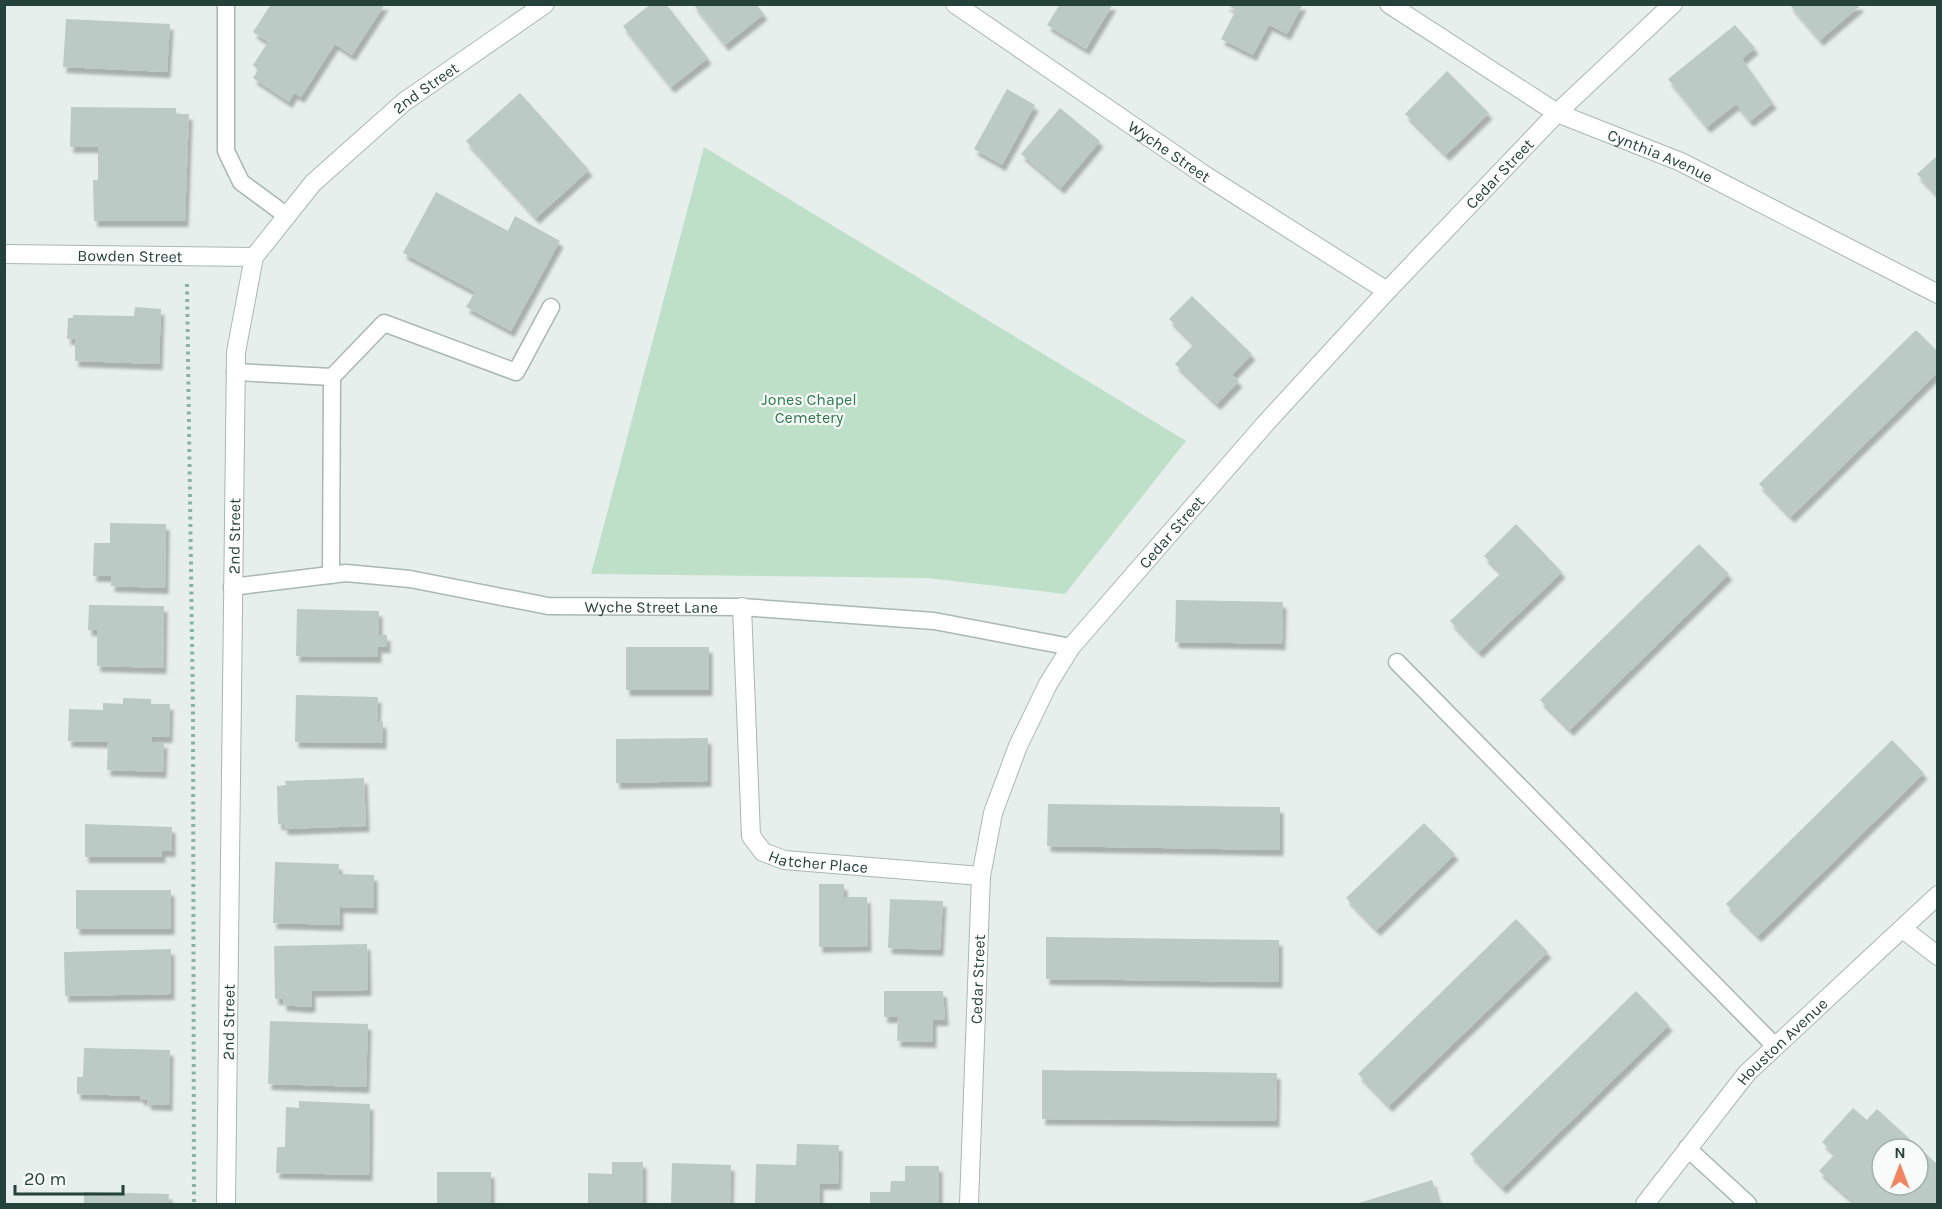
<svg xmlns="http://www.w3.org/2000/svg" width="1942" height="1209" viewBox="0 0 1942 1209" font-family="Karla,sans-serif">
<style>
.green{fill:#bfe0c8}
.building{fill:#bbcac4;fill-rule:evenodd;filter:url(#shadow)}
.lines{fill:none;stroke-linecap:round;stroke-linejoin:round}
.service-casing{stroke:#a8b8b2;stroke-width:19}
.minor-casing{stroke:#a8b8b2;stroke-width:20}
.tertiary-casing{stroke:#a8b8b2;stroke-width:20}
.path{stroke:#86b3a5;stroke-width:4;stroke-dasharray:3 4.5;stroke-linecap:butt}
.service{stroke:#fff;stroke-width:16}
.minor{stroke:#fff;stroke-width:18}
.tertiary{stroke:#fff;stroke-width:18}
.labels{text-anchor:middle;stroke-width:4.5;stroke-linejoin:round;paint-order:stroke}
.street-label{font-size:16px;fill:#24423a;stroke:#f7fbf9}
.park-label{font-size:16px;fill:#2d7a4b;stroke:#f7fbf9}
</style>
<defs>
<filter id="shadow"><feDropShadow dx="3.5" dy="6" stdDeviation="1.5" flood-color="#0004"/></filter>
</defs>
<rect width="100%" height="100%" fill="#e6efeb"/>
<path class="green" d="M704 147 1186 441 1065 594 927 578 591 574Z"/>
<g class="building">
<path d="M271 4H385L352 55 335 44 301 97 294 93 289 102 253 78 258 70 253 65 268 42 253 32Z"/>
<path d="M651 4H666L708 58 671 87 623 26Z"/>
<path d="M693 4H756L764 14 725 45Z"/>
<path d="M1060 4H1113L1086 49 1047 25Z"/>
<path d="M1225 4H1303L1287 34 1269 25 1253 55 1221 39 1236 10Z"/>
<path d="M1789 4H1859L1860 6 1820 40Z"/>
<path d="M66 19 170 24 167 72 63 67Z"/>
<path d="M1735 25 1755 48 1742 59 1773 103 1750 121 1736 104 1707 127 1668 79Z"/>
<path d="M1447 71 1489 113 1446 155 1405 114Z"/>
<path d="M1007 89 1035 105 1002 165 974 149Z"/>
<path d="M520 93 589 170 536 218 466 141Z"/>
<path d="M71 107 176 108V114H189L185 221H94L93 180H98V147H70Z"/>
<path d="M1060 108 1100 141 1061 188 1021 154Z"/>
<path d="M1938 155V196L1917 174Z"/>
<path d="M436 192 508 231 515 216 560 241 511 331 466 307 475 292 403 253Z"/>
<path d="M1192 296 1252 354 1232 375 1239 381 1217 404 1175 364 1194 344 1169 319Z"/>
<path d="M135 307 161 309 159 364 75 361V339H67L68 318H73V315L134 316Z"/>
<path d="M1916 330 1938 352V372L1791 517 1759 484Z"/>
<path d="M110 523 166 524 165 588 111 586 112 576H93L94 543H110Z"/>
<path d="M1516 524 1562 572 1479 652 1450 621 1501 573 1484 556Z"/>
<path d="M1699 544 1729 574 1570 730 1540 700Z"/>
<path d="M1176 600 1283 602 1282 644 1175 642Z"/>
<path d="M89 605 164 606 163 668 97 666V630H88Z"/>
<path d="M297 609 379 611V635H387V647H378V657L296 656Z"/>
<rect x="626" y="647" width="83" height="43"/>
<path d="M296 695 378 697 377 722H383V743L295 742Z"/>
<path d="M123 698 151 699V704H170L169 737H152L151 742H164L163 772 107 770 108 742 68 741 69 709 103 710V703L123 704Z"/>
<path d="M708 738V781L616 783V739Z"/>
<path d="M1892 740 1924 773 1758 936 1726 904Z"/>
<path d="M364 778 366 826 284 829V824H278L277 786 286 785 285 781Z"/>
<path d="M1048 804 1280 807V850L1047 846Z"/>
<path d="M1424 823 1455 854 1377 930 1346 898Z"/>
<path d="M85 824 172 827V851H162V857H85Z"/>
<path d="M275 862 339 864V874L374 875V908L340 907V925L273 923Z"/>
<path d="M819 884H844V897H867L868 946 819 947Z"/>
<rect x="76" y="890" width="95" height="39"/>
<path d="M890 899 943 901 940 950 888 948Z"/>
<path d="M1516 919 1548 952 1389 1106 1358 1074Z"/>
<path d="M1046 937 1279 940V982L1046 979Z"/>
<path d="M367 944 368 990 312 991V1006L307 1007 283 1005V999H275L274 946Z"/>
<path d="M171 949V994L65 996 64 952Z"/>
<path d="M884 991H943L945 1020H933V1042L897 1041 898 1017H884Z"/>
<path d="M1636 991 1669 1025 1503 1188 1470 1154Z"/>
<path d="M270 1021 368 1024 366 1087 268 1084Z"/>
<path d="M84 1048 170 1050 169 1105 147 1104 148 1100 140 1099V1096L77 1094V1077H83Z"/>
<path d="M1042 1070 1277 1073 1276 1121 1042 1119Z"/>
<path d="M299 1101 370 1104 369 1175 276 1173 277 1147H285L286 1107 299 1108Z"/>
<path d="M1853 1108 1867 1120 1877 1109 1938 1165V1204H1856L1819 1171 1835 1154 1822 1142ZM1882 1149H1918V1185H1882Z"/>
<path d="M797 1144 839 1145 838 1184H820V1204H755L756 1164 796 1165Z"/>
<path d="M612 1162H643V1204H588V1173L612 1174Z"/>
<path d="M672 1163 731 1165 730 1204H671Z"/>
<path d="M905 1166H939V1204H870V1192H890L891 1181H905Z"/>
<rect x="437" y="1172" width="54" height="32"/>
<path d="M1432 1180 1439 1204H1356Z"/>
<path d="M84 1192 169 1194 168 1204H84Z"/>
</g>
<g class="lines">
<defs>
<g id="service">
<path d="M226 4V151L241 182 287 216"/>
<path d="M235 372 332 377 384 323 516 372 551 307"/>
<path d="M331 575 332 377"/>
<path id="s1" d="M232 587 346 573 410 579 548 606 742 607 934 621 1071 647"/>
<path d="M1397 662 1775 1046"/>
<path d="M1687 1148 1748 1204"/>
</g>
<g id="minor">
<path id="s2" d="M955 4 1203 174 1387 291"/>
<path id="s3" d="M1389 4 1557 113 1681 162 1938 294"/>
<path id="s4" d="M4 254 254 257"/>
<path id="s5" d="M742 607 751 836 763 852 784 860 981 876"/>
<path d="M1903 929 1938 956"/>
<path id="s6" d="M226 1204 236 352 254 257 313 183 404 102 545 4"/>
<path id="s7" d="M969 1204 981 876 993 813 1018 746 1048 684 1071 647 1265 424 1387 291 1557 113 1673 4"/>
</g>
<g id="tertiary">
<path id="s8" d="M1645 1204 1747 1073 1938 895"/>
</g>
</defs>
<use href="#service" class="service-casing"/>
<use href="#minor" class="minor-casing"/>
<use href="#tertiary" class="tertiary-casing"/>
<path class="path" d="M187 284 193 710 194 1204"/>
<use href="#service" class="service"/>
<use href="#minor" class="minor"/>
<use href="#tertiary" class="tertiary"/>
</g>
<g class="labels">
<g class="street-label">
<text dy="6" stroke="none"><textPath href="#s6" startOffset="1191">2nd Street</textPath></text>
<text dy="6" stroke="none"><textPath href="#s2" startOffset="260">Wyche Street</textPath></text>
<text dy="6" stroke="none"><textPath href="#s3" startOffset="312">Cynthia Avenue</textPath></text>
<text dy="6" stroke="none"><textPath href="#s7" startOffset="1215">Cedar Street</textPath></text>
<text dy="6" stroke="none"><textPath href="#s4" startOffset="126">Bowden Street</textPath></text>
<text dy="6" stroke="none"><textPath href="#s7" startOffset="729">Cedar Street</textPath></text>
<text dy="6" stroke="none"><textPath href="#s6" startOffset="668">2nd Street</textPath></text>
<text dy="6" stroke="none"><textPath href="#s1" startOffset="423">Wyche Street Lane</textPath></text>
<text dy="6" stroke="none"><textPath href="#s5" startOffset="306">Hatcher Place</textPath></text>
<text dy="6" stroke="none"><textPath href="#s7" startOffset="225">Cedar Street</textPath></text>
<text dy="6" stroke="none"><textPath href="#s6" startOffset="182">2nd Street</textPath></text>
<text dy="6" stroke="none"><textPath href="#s8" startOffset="213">Houston Avenue</textPath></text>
</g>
<g class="park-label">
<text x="809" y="405">Jones Chapel<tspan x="809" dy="18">Cemetery</tspan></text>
</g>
</g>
<rect width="1942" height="1209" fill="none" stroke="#24423a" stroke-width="12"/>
<g transform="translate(1900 1167)"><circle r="28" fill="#f7fbf9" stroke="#a3b1ad" stroke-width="1.5"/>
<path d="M0-4.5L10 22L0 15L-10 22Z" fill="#f4845f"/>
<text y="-9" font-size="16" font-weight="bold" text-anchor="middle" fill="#24423a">N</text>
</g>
<path d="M15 1185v9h108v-9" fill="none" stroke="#24423a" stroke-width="3"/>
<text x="24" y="1185" font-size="18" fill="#24423a" stroke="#f7fbf9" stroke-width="4.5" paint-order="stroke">20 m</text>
</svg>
